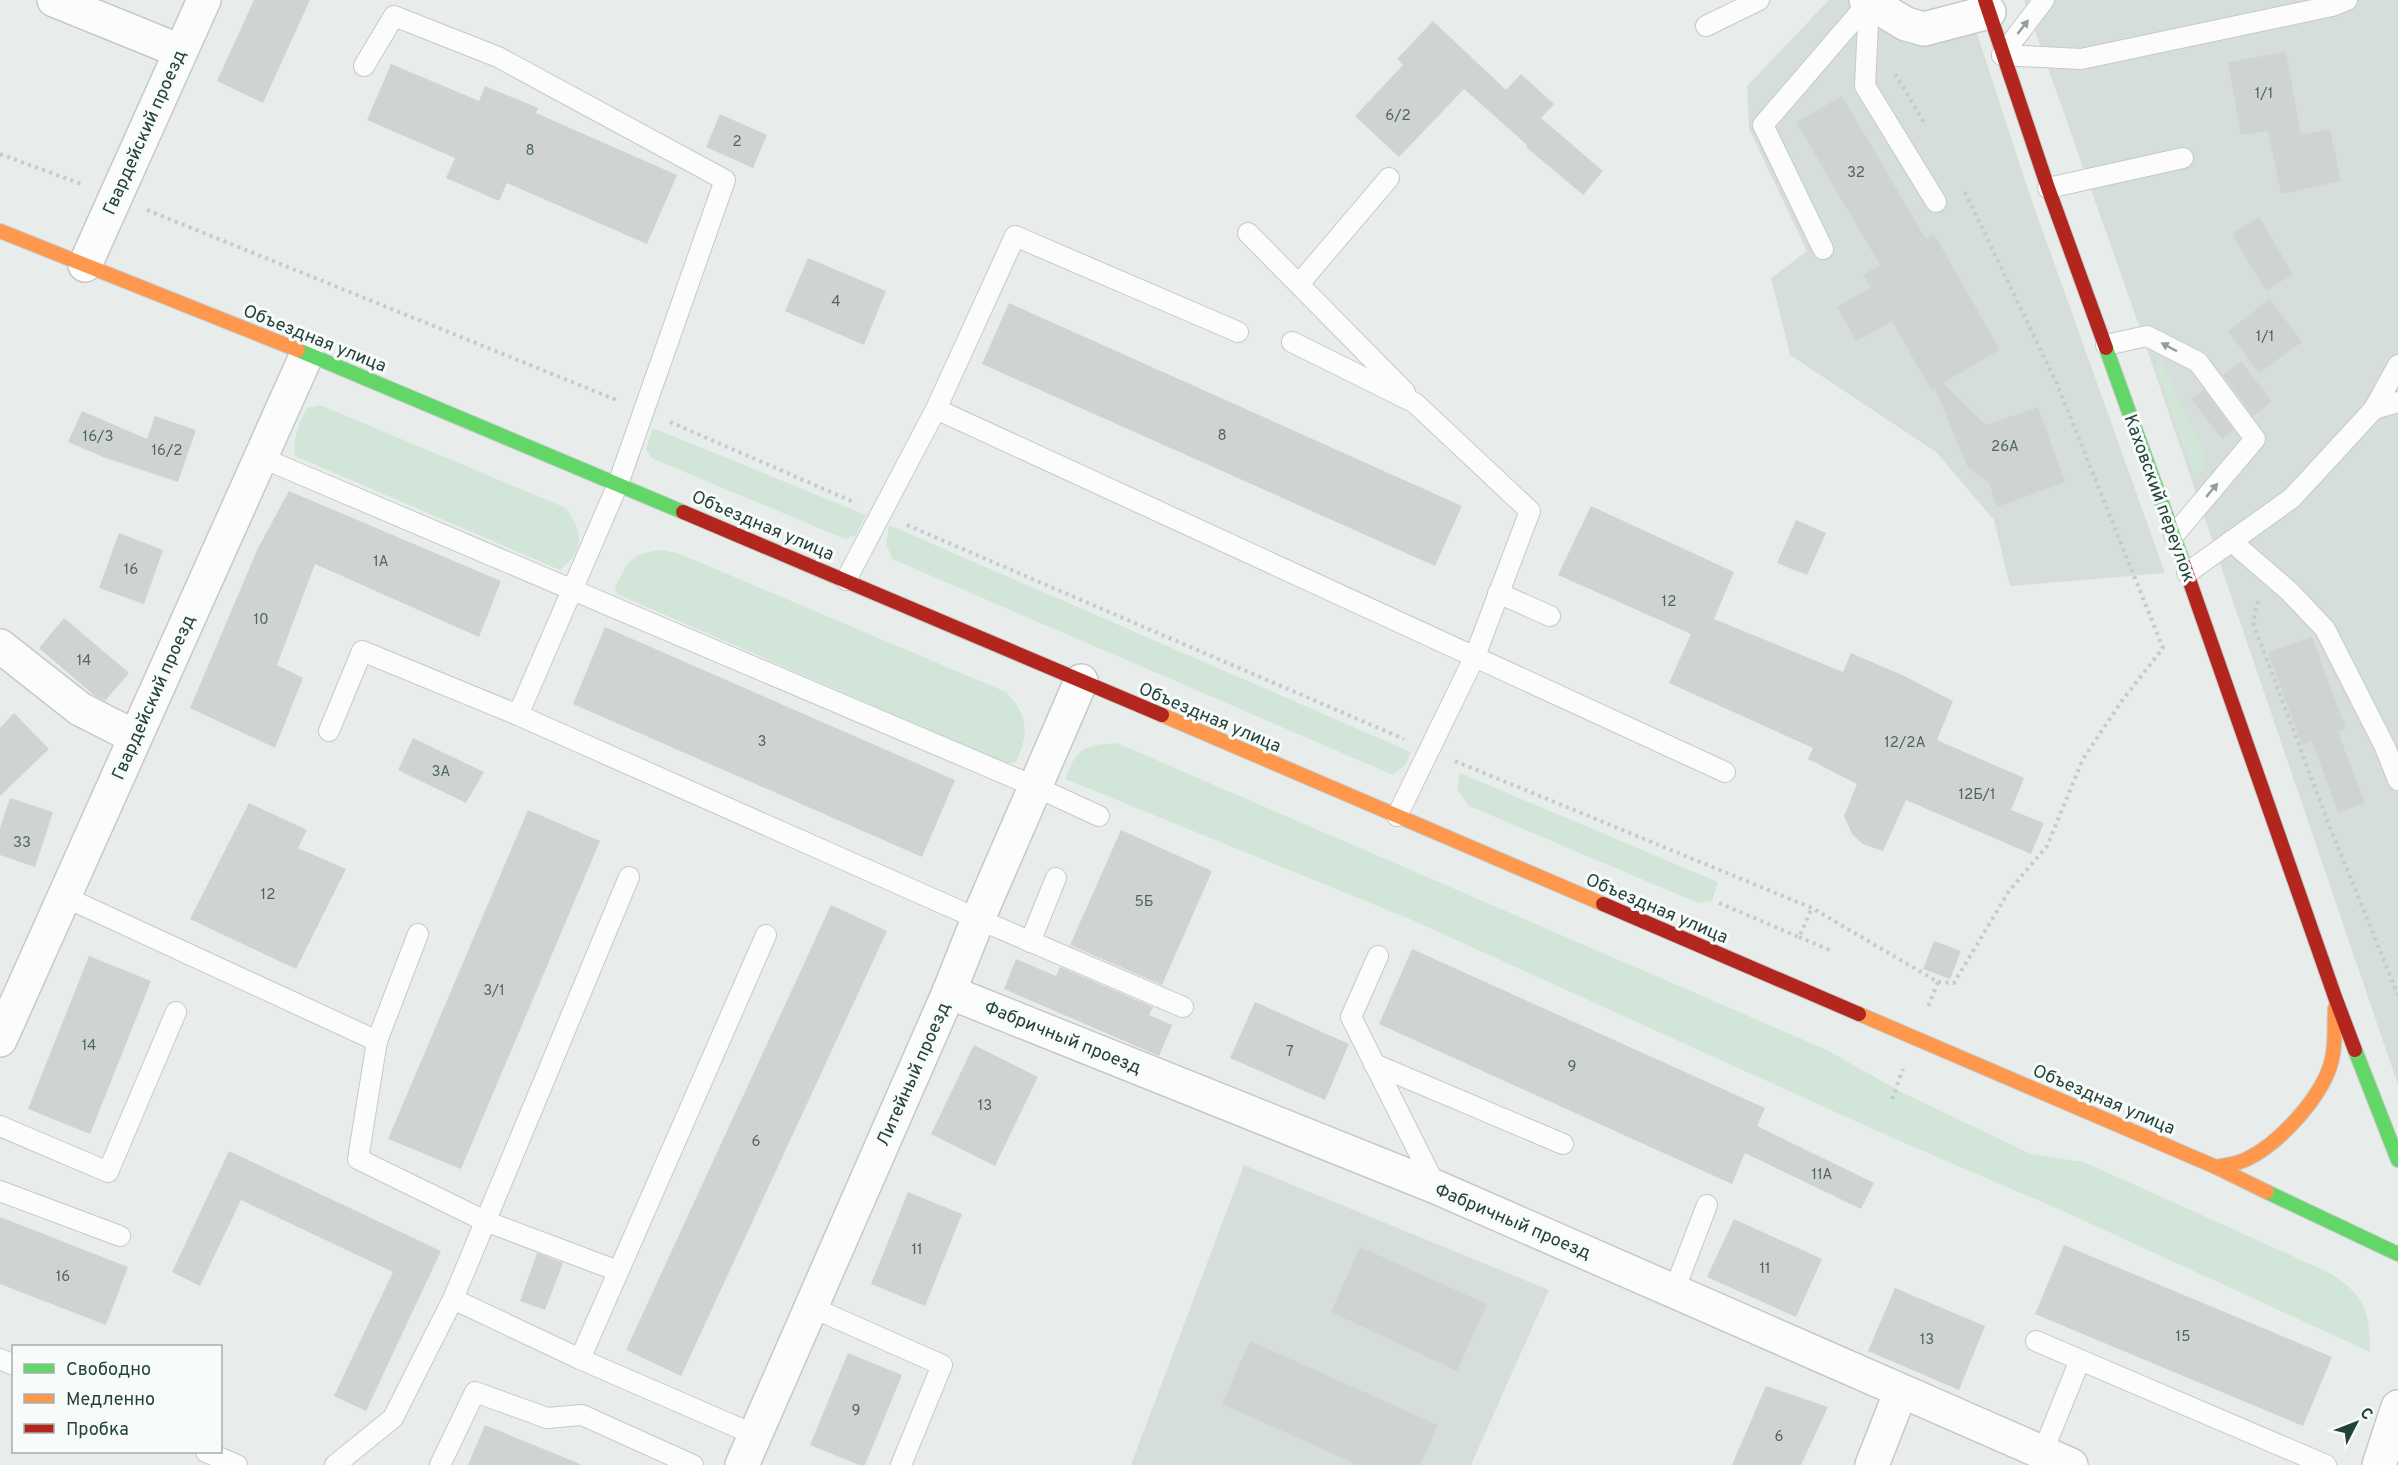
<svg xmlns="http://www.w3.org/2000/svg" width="2398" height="1465" viewBox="0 0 2398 1465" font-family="Overpass,sans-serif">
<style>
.built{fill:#d6dedb}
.green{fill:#d1e6d8}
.building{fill:#cfd4d2}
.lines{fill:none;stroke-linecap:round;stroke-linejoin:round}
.lane-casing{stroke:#c5cac8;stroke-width:22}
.street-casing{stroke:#c5cac8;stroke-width:36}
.fast-casing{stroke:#c3cbc8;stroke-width:16}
.slow-casing{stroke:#c3cbc8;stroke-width:16}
.jam-casing{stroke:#c3cbc8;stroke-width:16}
.path{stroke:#c3ccca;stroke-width:4;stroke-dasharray:3 4.5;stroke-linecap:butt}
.lane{stroke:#fcfcfc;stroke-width:20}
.street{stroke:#fcfcfc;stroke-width:33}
.fast{stroke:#63d668;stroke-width:14}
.slow{stroke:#ff974d;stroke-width:14}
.jam{stroke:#b3261e;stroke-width:14}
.oneway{fill:#909f9b}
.labels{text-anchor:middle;stroke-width:6;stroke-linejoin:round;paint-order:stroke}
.number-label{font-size:15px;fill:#506761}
.street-label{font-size:18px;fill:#24423a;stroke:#f7fbf9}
</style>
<rect width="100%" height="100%" fill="#e8edeb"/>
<g class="built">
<path d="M1829 0H1849L1902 32 1974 24 2029 193 2165 573 2010 586 1994 520 1936 452 1790 355 1771 278 1807 251 1749 129 1747 86Z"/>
<path d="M2024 0H2398V1085L2136 317Z"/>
<path d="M1244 1165 1549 1290 1471 1465H1131Z"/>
</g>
<g class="green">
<path d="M2158 361 2161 362 2206 457 2203 468 2198 474 2193 473 2155 365Z"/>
<path d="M320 405 566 508C584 533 585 548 560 570L295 456C292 439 299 423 307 408Z"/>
<path d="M653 428 866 515 856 535 845 539 651 458 646 449Z"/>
<path d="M889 525 1411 752 1405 765 1393 775 892 559 886 543Z"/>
<path d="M664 550 680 554 1006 692C1029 716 1029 733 1016 762L1007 764 617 594 615 587C630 559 630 553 664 550Z"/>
<path d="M1117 743 1827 1050 1901 1092 2031 1154 2084 1162 2330 1273C2365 1296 2370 1311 2370 1352L2065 1212 1877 1131 1412 920 1065 779C1077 747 1085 745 1117 743Z"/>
<path d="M1460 773 1718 882 1712 901 1698 903 1469 806 1457 789Z"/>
</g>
<g class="building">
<path d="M254 0H310L263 103 217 81Z"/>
<path d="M1433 21 1506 90 1521 74 1554 104 1541 118 1603 171 1583 195 1526 147 1527 145 1464 89 1399 157 1355 116 1403 65 1397 59Z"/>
<path d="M2286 52 2301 135 2330 129 2341 181 2281 194 2268 131 2241 135 2228 62Z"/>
<path d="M391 64 479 101 485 86 538 108 536 113 677 175 647 244 507 183 499 201 446 178 455 158 367 120Z"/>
<path d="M1842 96 1926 239 1934 234 2000 350 1943 383 1986 425 2038 407 2065 482 1997 507 1989 483 1967 466 1935 388 1931 390 1892 321 1856 341 1837 307 1871 288 1863 275 1880 265 1796 122Z"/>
<path d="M720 114 767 135 753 168 706 147Z"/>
<path d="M2259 217 2293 274 2266 291 2232 234Z"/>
<path d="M808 258 886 291 864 345 785 311Z"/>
<path d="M2270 299 2302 342 2259 373 2228 331Z"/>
<path d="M1009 303 1462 506 1435 566 982 364Z"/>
<path d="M2241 361 2272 402 2253 416 2223 375Z"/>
<path d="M2204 390 2234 430 2222 439 2191 399Z"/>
<path d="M82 411 147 439 155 416 196 430 178 482 103 457 68 442Z"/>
<path d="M289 491 501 581 479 637 315 564 277 665 303 678 275 748 190 708 258 548Z"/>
<path d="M1591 506 1734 572 1714 619 1843 672 1851 653 1902 675 1953 701 1937 740 2024 778 2011 810 2044 823 2031 854 1906 800 1883 851 1863 844 1852 834 1844 816 1857 784 1808 759 1813 748 1669 683 1691 634 1558 575Z"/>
<path d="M1796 520 1826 533 1807 575 1777 563Z"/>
<path d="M119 533 163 550 144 604 99 588Z"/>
<path d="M64 618 129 673 105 701 95 696 39 648Z"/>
<path d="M605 627 955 780 922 857 573 704Z"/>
<path d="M2312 637 2346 729 2338 732 2365 803 2338 813 2312 741 2302 745 2268 652Z"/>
<path d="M14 713 49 749 0 796V728Z"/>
<path d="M413 738 484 772 466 803 398 770Z"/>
<path d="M10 798 53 812 35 867 0 855V828Z"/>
<path d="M249 803 307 830 298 848 346 869 296 969 190 919Z"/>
<path d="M528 810 600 841 461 1169 388 1139Z"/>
<path d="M1121 830 1212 871 1162 985 1070 945Z"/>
<path d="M831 905 887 931 681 1376 626 1350Z"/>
<path d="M1934 941 1961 951 1950 979 1923 969Z"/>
<path d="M1412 949 1765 1108 1757 1126 1874 1183 1861 1209 1745 1153 1732 1184 1379 1024Z"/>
<path d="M89 956 151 981 90 1134 28 1109Z"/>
<path d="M1016 959 1056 976 1060 967 1153 1007 1149 1015 1172 1025 1159 1056 1004 989Z"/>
<path d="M1255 1002 1349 1044 1325 1100 1230 1058Z"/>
<path d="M974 1045 1038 1077 995 1166 931 1134Z"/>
<path d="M229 1151 441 1251 366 1411 334 1396 393 1272 241 1200 200 1286 172 1272Z"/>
<path d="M908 1192 962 1214 925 1306 871 1284Z"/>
<path d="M0 1217 128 1267 106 1325 0 1284Z"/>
<path d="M1734 1219 1822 1259 1796 1317 1707 1277Z"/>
<path d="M2064 1245 2332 1357 2303 1426 2035 1314Z"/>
<path d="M1360 1247 1487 1304 1457 1371 1331 1312Z"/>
<path d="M537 1253 563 1263 545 1310 520 1301Z"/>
<path d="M1895 1288 1985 1326 1959 1390 1868 1351Z"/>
<path d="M1250 1341 1438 1425 1420 1465H1358L1222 1404Z"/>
<path d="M848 1353 902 1375 865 1465H859L810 1445Z"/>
<path d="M1766 1386 1828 1407 1801 1465H1732Z"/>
<path d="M485 1425 580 1464V1465H468Z"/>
</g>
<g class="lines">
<defs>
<g id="lane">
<path d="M1706 26 1759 0"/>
<path d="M2002 55 2081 59 2332 6 2347 0"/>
<path d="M2002 55 2044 0"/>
<path d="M2048 188 2183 158"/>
<path d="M1248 233 1405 392"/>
<path d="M1823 249 1763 125 1869 2 1865 86 1936 202"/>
<path d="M1299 284 1389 178"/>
<path d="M1292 342 1415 403 1530 511 1475 656 1397 816"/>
<path d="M2106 345 2147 336 2198 362 2255 439 2174 535"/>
<path d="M936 409 1725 772"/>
<path d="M2374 409 2398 402"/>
<path d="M260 457 1036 787 1099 816"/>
<path d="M2231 541 2290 592 2325 629 2385 747 2398 780"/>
<path d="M2187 573 2292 498 2374 409 2398 365"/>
<path d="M846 580 936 409 1015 236 1238 332"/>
<path d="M1498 593 1550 616"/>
<path d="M518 715 978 919 1183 1007"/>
<path d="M329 731 362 651 518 715 618 484 725 180 498 57 394 16 364 66"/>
<path d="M629 877 453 1299 580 1359 755 1435"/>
<path d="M65 897 377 1041 358 1159 485 1221 618 1271"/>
<path d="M1030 942 1056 878"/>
<path d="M1378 956 1351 1017 1436 1187"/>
<path d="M377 1041 418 934"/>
<path d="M1374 1064 1563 1144"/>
<path d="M0 1126 108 1172 176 1012"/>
<path d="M0 1191 120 1236"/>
<path d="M1674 1291 1707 1205"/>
<path d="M811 1307 942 1365 901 1465"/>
<path d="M2036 1341 2326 1465"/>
<path d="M0 1359 14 1365"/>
<path d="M580 1359 766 935"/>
<path d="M206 1452 237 1465"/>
<path d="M2039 1461 2080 1360"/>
<path d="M335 1465 393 1418 453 1299"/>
<path d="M440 1465 475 1392 547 1418 582 1415 693 1465"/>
</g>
<g id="street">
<path d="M54 0 180 51"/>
<path d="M1866 0 1906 24 1924 29 1989 12"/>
<path d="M85 265 204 0"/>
<path d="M0 646 80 709 135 737"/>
<path d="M949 992 1436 1187 2071 1465"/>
<path d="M0 1040 307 354"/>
<path d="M742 1465 949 992 978 919 1081 681"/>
<path d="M1872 1465 1901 1391"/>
<path d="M2379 1465 2398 1407"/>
</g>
<g id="fast">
<path d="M2106 348 2184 565"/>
<path d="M298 350 683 512"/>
<path d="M2355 1050 2398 1160"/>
<path d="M2267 1192 2398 1254"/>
</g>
<g id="slow">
<path d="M0 231 298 350"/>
<path d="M1162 715 1603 904"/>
<path d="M1859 1014 2216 1167 2267 1192"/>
<path d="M2216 1167C2226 1165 2238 1164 2247 1159 2280 1143 2324 1095 2332 1059 2336 1042 2334 1025 2335 1008"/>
</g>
<g id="jam">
<path d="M1985 0 2048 188 2106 348"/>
<path d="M683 512 1162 715"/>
<path d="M2184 565 2335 997 2355 1050"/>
<path d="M1603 904 1859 1014"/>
</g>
</defs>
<use href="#lane" class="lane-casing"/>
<use href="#street" class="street-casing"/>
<use href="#fast" class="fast-casing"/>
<use href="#slow" class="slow-casing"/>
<use href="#jam" class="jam-casing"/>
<g class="path">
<path d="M1895 74 1925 124"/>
<path d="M0 154 84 185"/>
<path d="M147 210 619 401"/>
<path d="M670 422 856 503"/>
<path d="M907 525 1404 739"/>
<path d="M2258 601 2253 623 2329 825 2398 995"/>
<path d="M1455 761 1812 908 1938 982 1928 1007"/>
<path d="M1719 903 1799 937 1812 908"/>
<path d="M1799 937 1832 951"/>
<path d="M1938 982 1954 983 2009 891 2047 846 2083 759 2121 702 2163 648 2057 384 1964 190"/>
<path d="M1892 1099 1903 1069"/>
</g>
<use href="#lane" class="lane"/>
<use href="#street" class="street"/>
<use href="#fast" class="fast"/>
<use href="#slow" class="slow"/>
<use href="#jam" class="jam"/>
</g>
<defs><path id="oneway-solid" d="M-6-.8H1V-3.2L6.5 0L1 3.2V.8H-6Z" transform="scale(1.5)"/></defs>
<g class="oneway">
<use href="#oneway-solid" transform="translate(2023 27) rotate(-52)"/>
<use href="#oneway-solid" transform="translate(2169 347) rotate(-152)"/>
<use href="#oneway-solid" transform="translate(2212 490) rotate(-50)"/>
</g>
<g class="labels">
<g class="number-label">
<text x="2264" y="98">1/1</text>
<text x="1398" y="120">6/2</text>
<text x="737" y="146">2</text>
<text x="530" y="155">8</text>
<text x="1856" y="177">32</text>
<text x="836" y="306">4</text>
<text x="2265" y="341">1/1</text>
<text x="1222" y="440">8</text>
<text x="98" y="441">16/3</text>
<text x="2005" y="451">26А</text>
<text x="167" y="455">16/2</text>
<text x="381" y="566">1А</text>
<text x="131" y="574">16</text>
<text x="1669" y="606">12</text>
<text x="261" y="624">10</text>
<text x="84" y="665">14</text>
<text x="762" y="746">3</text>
<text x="1905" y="747">12/2А</text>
<text x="441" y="776">3А</text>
<text x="1977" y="799">12Б/1</text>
<text x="22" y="847">33</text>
<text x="268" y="899">12</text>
<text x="1144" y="906">5Б</text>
<text x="494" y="995">3/1</text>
<text x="89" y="1050">14</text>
<text x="1290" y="1056">7</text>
<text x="1572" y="1071">9</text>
<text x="985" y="1110">13</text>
<text x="756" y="1146">6</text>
<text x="1822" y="1179">11А</text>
<text x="917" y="1254">11</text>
<text x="1765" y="1273">11</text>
<text x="63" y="1281">16</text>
<text x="2183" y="1341">15</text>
<text x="1927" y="1344">13</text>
<text x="856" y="1415">9</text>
<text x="1779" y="1441">6</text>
</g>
<g class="street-label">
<text transform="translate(144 132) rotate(-66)" y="6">Гвардейский проезд</text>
<text transform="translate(315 338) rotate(22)" y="6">Объездная улица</text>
<text transform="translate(2160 498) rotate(70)" y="6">Каховский переулок</text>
<text transform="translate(763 525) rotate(23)" y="6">Объездная улица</text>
<text transform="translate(153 697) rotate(-66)" y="6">Гвардейский проезд</text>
<text transform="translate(1210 717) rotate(23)" y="6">Объездная улица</text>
<text transform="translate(1657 908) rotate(23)" y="6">Объездная улица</text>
<text transform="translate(1063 1037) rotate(22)" y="6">Фабричный проезд</text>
<text transform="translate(913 1074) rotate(-66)" y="6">Литейный проезд</text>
<text transform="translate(2104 1099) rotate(23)" y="6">Объездная улица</text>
<text transform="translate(1513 1221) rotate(23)" y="6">Фабричный проезд</text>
</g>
</g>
<rect x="12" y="1345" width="210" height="108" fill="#f7fbf9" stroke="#a3b1ad" stroke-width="1.5"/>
<rect x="24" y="1364" width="30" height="9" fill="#63d668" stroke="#a3b1ad" stroke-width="1.5"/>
<text x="66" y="1375" font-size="18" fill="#24423a">Свободно</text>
<rect x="24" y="1394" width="30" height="9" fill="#ff974d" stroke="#a3b1ad" stroke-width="1.5"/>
<text x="66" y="1405" font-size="18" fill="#24423a">Медленно</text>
<rect x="24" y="1424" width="30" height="9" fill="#b3261e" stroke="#a3b1ad" stroke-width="1.5"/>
<text x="66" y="1435" font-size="18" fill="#24423a">Пробка</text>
<g transform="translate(2356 1423) rotate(48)" stroke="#f7fbf9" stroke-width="4.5" paint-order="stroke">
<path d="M0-4.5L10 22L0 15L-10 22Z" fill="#24423a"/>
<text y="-9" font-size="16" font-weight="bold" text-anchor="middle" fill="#24423a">С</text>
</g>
</svg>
